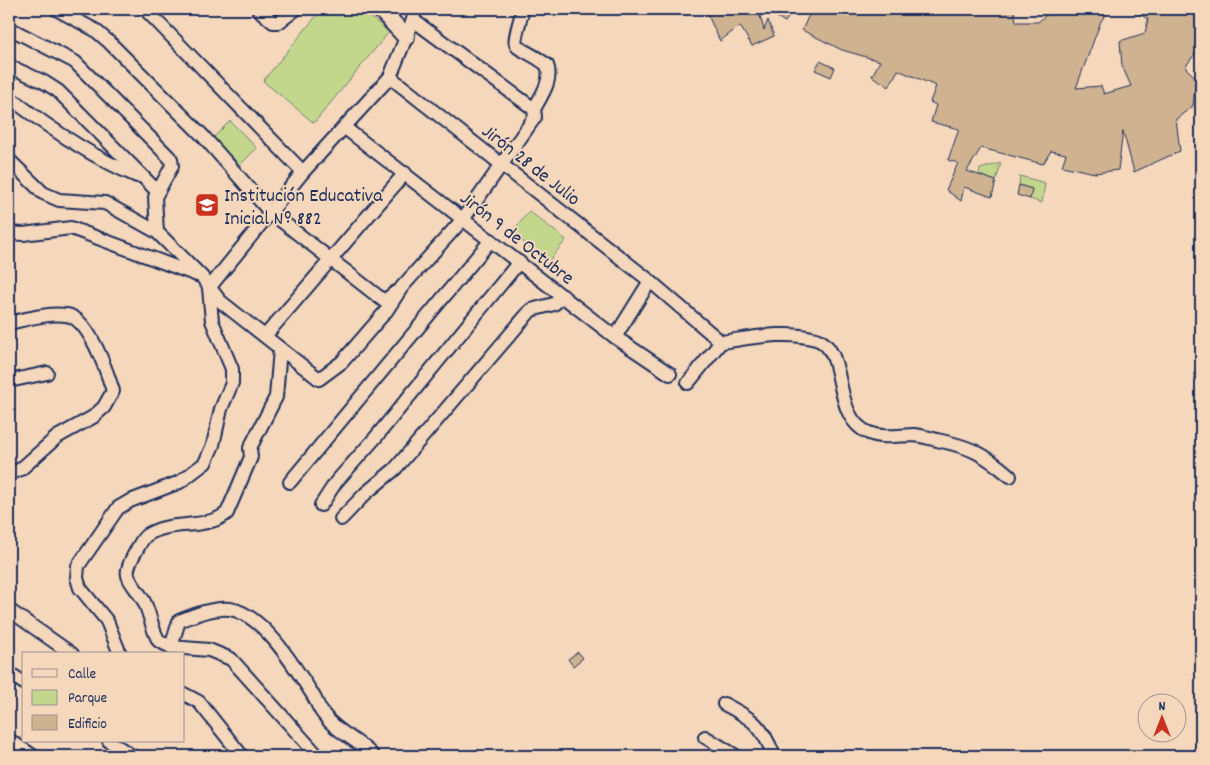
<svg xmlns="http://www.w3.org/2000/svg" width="1210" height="765" viewBox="0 0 1210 765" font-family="Dekko,sans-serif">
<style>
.green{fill:#c3d78c;stroke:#6f8375}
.building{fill:#cfb290;stroke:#1b2f5e}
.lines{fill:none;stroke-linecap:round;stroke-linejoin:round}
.minor-casing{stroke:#1b2f5e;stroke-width:16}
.tertiary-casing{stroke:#1b2f5e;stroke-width:20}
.minor{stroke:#f5d7bb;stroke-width:12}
.tertiary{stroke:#f5d7bb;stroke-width:16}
.labels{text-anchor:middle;stroke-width:4;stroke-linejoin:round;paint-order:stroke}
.street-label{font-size:20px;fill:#1b2f5e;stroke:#f5d7bb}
.poi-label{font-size:20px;fill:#1b2f5e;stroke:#f5d7bb;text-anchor:start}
</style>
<rect width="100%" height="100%" fill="#f5d7bb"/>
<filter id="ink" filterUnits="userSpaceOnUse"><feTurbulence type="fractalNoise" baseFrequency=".02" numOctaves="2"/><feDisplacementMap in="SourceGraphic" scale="10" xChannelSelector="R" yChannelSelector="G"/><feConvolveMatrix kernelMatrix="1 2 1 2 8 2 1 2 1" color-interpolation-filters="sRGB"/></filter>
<g filter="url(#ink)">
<g class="green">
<path d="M322 9H361L389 32 314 123 263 81Z"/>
<path d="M230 121 257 148 240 165 213 138Z"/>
<path d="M1001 163 996 181 979 175 980 169Z"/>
<path d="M1020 176 1045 183 1042 203 1030 199 1031 189 1019 185Z"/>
<path d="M529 211 566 240 548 262 512 233Z"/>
</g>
<g class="building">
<path d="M705 9H758L764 30 768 20 774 36 752 46 740 26 720 41Z"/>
<path d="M764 9H794L785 22Z"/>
<path d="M797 9H1014L1016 22H1038L1053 9H1110L1101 21 1076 88 1101 86 1104 94 1131 86 1122 66 1120 41 1145 33 1148 19 1130 9H1201V46L1185 67 1196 78 1193 106 1176 119 1180 151 1134 172 1123 131 1118 170 1095 173 1062 166 1066 154 1051 151 1043 164 981 148 967 171 996 181 992 197 964 187 961 201 946 190 958 163 948 160 959 129 931 122 936 105 930 102 936 86 898 70 889 87 872 76 880 61 842 50 802 30 809 15Z"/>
<path d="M820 61 835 68 831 77 815 70Z"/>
<path d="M1019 185 1032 189 1030 199 1017 195Z"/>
<path d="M578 652 583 658 573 666 568 659Z"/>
</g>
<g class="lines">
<defs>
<g id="minor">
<path d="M56 9 95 30 109 42 203 136 270 212 384 301 396 292"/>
<path d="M145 9 303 172"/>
<path d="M258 9 273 22H279L296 9"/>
<path d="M523 9C509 59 513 39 547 65 553 80 541 96 534 109"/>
<path d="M9 28 75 62 171 159 172 166 155 197 157 232 202 277 220 301 319 379 342 362 387 310 402 287 464 218 535 117 534 109 413 20"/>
<path d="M9 66 44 82 58 91 157 191"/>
<path d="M390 77 650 281 721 342C752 338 785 330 816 339 849 349 830 417 869 433 883 439 900 435 914 435 922 436 930 438 937 440 971 447 983 453 1010 476"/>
<path d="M9 97C49 128 91 157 137 176"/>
<path d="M345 128 615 337 670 374"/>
<path d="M9 160 43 193 59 200 105 203 157 232"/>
<path d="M9 233 23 234 71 228 197 275"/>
<path d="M9 323C27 319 47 313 66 315 89 317 107 372 113 391L104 407 93 417 57 437 21 469 9 474"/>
<path d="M265 336 405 173"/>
<path d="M615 337 650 281"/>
<path d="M280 349 276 397 250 448 251 457 227 513C205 531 171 519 147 535 142 538 139 546 136 551 121 577 128 576 142 598 150 610 152 632 159 641L171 647 209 650 231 659 318 756"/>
<path d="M9 381 47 373"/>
<path d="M688 383 721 342"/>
<path d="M290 482 491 240"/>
<path d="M321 505 336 482 376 437 519 262"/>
<path d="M341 519 366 493 395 469 531 310 554 304 563 296"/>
<path d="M9 610 72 654"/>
<path d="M171 647 179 621C194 615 214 607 230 609 263 614 294 666 311 692 316 699 318 708 324 715 337 733 359 740 373 756"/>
<path d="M120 654 107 621 80 588 77 578 78 566 118 508 130 501 180 482 205 463 213 445 221 409 232 383V369L212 321 209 288 303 172 390 77 413 20 415 9"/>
<path d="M9 673 24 683"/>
<path d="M184 694 199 702 242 756"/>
<path d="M724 704C753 719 762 725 774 756"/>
<path d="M705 737 736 756"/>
<path d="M9 740 33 756"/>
<path d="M109 741 132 756"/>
</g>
<path id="tertiary" d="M380 9 406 37"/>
</defs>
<use href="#minor" class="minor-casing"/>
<use href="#tertiary" class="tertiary-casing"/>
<use href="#minor" class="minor"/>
<use href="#tertiary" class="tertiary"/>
</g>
</g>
<defs>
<symbol id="school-square" viewBox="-11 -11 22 22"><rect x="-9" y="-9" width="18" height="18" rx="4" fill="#c8321e" stroke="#f5d7bb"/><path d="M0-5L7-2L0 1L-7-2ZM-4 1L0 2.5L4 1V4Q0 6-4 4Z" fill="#fff"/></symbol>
</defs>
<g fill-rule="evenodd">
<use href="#school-square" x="193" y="191" width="28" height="28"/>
</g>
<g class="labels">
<g class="street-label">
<text transform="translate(532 164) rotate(38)" y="7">Jirón 28 de Julio</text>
<text transform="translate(518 237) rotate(38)" y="7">Jirón 9 de Octubre</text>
</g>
<g class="poi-label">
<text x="224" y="201">Institución Educativa<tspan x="224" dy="23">Inicial Nº 882</tspan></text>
</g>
</g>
<rect width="1210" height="765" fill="none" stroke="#f5d7bb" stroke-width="30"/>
<rect x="15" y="15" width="1180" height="735" fill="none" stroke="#1b2f5e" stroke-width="2" filter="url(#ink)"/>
<rect x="22" y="652" width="162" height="90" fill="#f5d7bb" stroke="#9e9496"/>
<rect x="32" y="669" width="25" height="8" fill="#f5d7bb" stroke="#9e9496"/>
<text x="68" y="678" font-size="15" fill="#1b2f5e">Calle</text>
<rect x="32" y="690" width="25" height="15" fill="#c3d78c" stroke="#9e9496"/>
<text x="68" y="702" font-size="15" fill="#1b2f5e">Parque</text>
<rect x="32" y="715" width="25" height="15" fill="#cfb290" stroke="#9e9496"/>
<text x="68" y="728" font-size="15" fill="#1b2f5e">Edificio</text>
<g transform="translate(1162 718)"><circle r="24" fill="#f5d7bb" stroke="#9e9496"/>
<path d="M0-4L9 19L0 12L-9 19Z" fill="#c8321e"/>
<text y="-8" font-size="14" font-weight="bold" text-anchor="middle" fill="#1b2f5e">N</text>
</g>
</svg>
